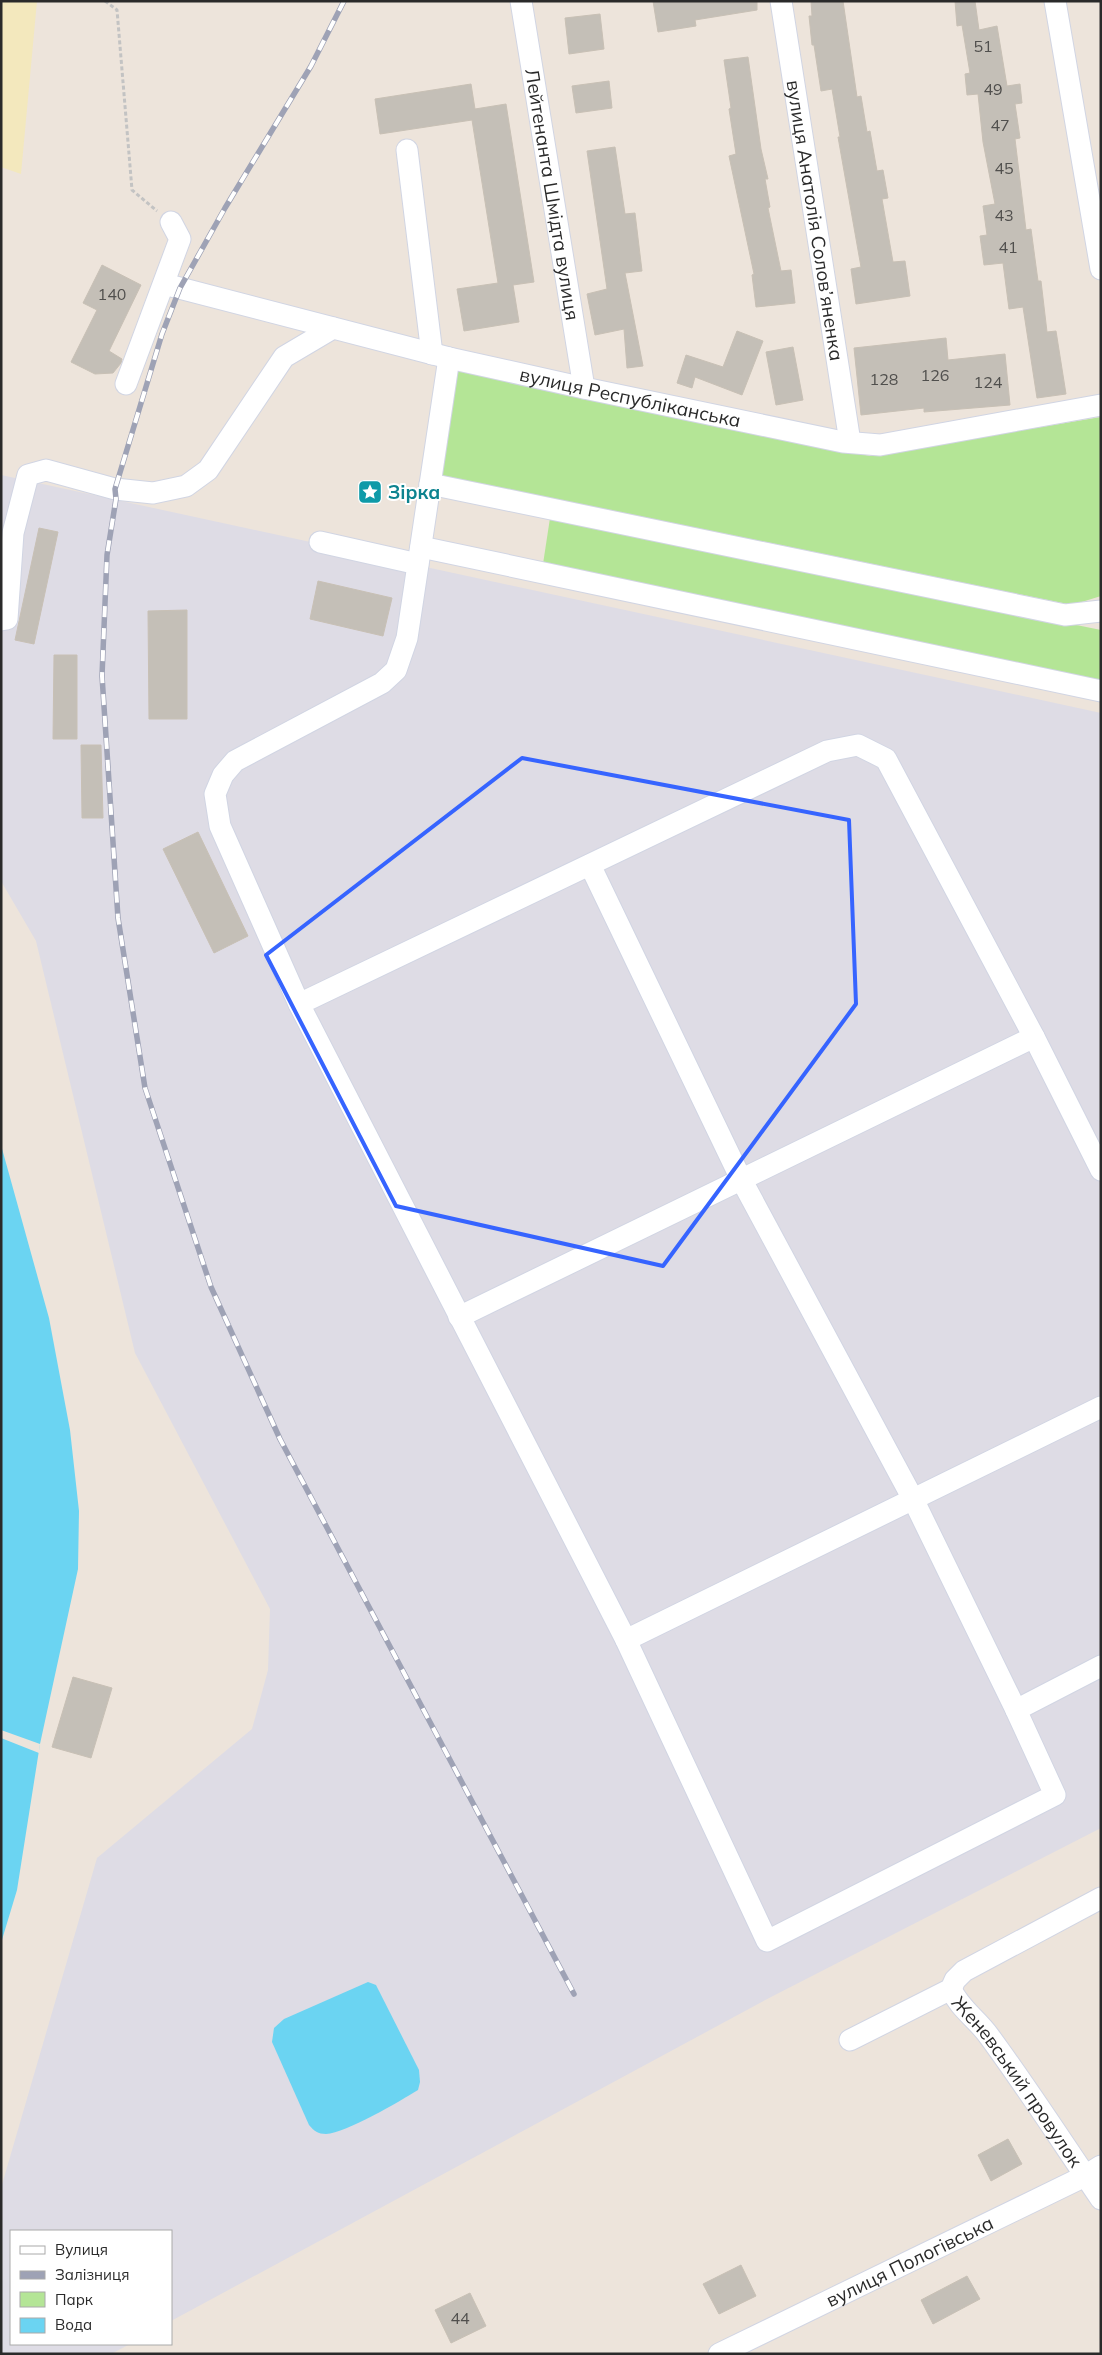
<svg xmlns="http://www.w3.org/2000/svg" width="1102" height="2355" viewBox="0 0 1102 2355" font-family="Mulish,sans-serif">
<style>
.industrial{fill:#dedce5}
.green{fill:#b4e596}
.sand{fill:#f3e8bd}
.water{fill:#6bd4f2}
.pier{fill:#ede4db}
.building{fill:#c4bfb7;stroke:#c8c0b5}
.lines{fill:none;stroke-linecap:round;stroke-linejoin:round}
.minor-casing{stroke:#d1d5e3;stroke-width:23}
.path{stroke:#c3c3c3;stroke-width:3;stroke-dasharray:4 2.5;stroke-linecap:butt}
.minor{stroke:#fff;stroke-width:21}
.rail-casing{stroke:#9ea2b5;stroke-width:5.5}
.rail{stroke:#fff;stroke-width:4;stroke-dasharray:11;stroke-linecap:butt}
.marked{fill:none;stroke:#3664ff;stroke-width:4;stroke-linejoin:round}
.labels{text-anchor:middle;stroke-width:4;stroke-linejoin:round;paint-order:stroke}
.number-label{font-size:16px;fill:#504f4d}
.street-label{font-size:19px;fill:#2a2a2a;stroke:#fff}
.culture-label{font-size:19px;font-weight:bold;fill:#0d838f;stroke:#fff;text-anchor:start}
</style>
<rect width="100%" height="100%" fill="#ede4db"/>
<path class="industrial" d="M1 475 1101 713V1828L771 1997 171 2321V2231H11V2344H130L111 2354H1V2188L97 1858 252 1729 268 1670 270 1609 135 1353 36 941 1 881Z"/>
<g class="green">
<path d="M455 368 870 456 1101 417V596L1072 605 439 475Z"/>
<path d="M550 518 1101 630V683L543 564Z"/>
</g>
<path class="sand" d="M1 1H37L21 174 1 167Z"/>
<g class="water">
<path d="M1 1145 49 1318 70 1430 79 1511 78 1569 40 1744 17 1890 1 1943Z"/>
<path d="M368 1982 376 1985 419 2070 420 2082 418 2090C400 2101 346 2133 326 2134 318 2134 314 2131 309 2125L272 2042 274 2028 284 2019Z"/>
</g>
<path class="pier" d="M1 1730 40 1744 39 1753 1 1738Z"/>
<g class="building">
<path d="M653 1H757V10L695 20 696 26 658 32Z"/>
<path d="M811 1H843L857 97 861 96 867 132 870 131 877 171 883 170 888 198 882 199 893 262 905 261 910 296 856 304 851 269 861 267 838 137H840L832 89 821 91 814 45H812L809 16H812Z"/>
<path d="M955 1H975L979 30 997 26 1007 86 1020 84 1022 103 1015 104 1020 138 1015 139 1026 230 1031 229 1038 281H1041L1047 332 1056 331 1066 394 1037 398 1023 307 1009 309 1003 263 984 265 980 236 987 235 983 206 995 204 983 142 978 94 967 95 965 74 970 73 962 25 957 26Z"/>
<path d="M600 14 604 49 569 54 565 18Z"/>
<path d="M748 57 761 149 768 179H765L770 207 768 208 781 271 791 270 795 303 756 307 752 275 754 274 729 156 736 154 729 109 731 108 724 60Z"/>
<path d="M609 81 612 108 576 113 572 86Z"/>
<path d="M471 84 475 109 506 104 534 282 513 285 519 322 464 331 457 289 498 283 472 120 380 134 375 99Z"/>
<path d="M615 147 625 214 635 213 642 271 625 273 643 366 627 368 624 329 595 335 587 294 607 289 587 151Z"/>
<path d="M102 265 141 285 109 351 122 359 121 363 113 373 95 374 71 362 97 310 83 303Z"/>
<path d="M737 331 763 341 742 395 695 377 692 388 677 383 686 355 723 367Z"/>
<path d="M946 338 948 360 1005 354 1010 405 924 412V408L861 415 854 348Z"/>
<path d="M793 347 803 400 776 405 766 352Z"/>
<path d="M39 528 58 532 34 644 15 640Z"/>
<path d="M318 581 392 598 383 636 310 619Z"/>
<path d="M187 610V719H149L148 611Z"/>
<path d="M54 655H77V739H53Z"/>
<path d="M81 745H101L103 818H82Z"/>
<path d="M198 832 248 936 214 953 163 849Z"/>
<path d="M73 1677 112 1688 91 1758 52 1747Z"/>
<path d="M1008 2139 1022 2164 991 2181 978 2155Z"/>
<path d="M741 2265 756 2296 719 2314 703 2284Z"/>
<path d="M967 2276 980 2299 933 2324 921 2300Z"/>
<path d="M470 2293 486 2326 451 2343 435 2310Z"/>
</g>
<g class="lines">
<defs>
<g id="minor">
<path id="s1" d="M521 1 584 388"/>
<path id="s2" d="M781 1 850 442"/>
<path d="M1055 1 1101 269"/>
<path d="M407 150 432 354"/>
<path id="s3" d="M164 284 449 358 584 388 843 442 880 445 1101 405"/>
<path d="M126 384 180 239 171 222"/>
<path d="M430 484 1065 615 1101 611"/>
<path d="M320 542 418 564"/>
<path d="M421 547 1101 691"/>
<path d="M1 620 7 619 13 533 28 475 46 470 115 489 153 493 186 486 208 470 284 357 333 328"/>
<path d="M590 865 741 1179 913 1499 1016 1710"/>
<path d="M299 1004 220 826 215 794 223 775 235 761 382 683 396 670 407 638 449 358"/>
<path d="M1101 1170 1034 1037 886 759 858 745 827 751 299 1004 626 1640 767 1941 1055 1795 1016 1710 1101 1666"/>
<path d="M459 1317 1034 1037"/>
<path d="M626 1640 1101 1407"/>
<path id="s4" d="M951 1989C959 2008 977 2019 989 2036 1028 2089 1064 2145 1101 2199"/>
<path d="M850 2040 951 1989 955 1980 964 1971 1101 1898"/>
<path id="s5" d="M719 2354 1085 2176 1101 2166"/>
</g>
</defs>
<use href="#minor" class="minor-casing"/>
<path class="path" d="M105 1 117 10 132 190 157 211"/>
<use href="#minor" class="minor"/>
<defs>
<path id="rail" d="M344 1 311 66 225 208 180 288 162 334 115 489 116 499 107 555 102 676 118 918 145 1088 211 1287 280 1439 574 1994"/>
</defs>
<use href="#rail" class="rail-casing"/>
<use href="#rail" class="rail"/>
</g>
<path class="marked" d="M522 758 849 820 856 1004 663 1266 396 1206 266 955Z"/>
<defs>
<symbol id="sight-square" viewBox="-11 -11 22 22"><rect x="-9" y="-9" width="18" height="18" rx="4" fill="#0f9aa8" stroke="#fff"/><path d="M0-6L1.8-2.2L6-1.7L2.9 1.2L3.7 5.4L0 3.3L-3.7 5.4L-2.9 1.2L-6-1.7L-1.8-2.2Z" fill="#fff"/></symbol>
</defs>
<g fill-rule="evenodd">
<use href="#sight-square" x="356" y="478" width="28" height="28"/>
</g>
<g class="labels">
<g class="number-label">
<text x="983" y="52">51</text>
<text x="993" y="95">49</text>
<text x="1000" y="131">47</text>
<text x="1004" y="174">45</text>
<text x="1004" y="221">43</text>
<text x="1008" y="253">41</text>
<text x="112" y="300">140</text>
<text x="935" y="381">126</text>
<text x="884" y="385">128</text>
<text x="988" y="388">124</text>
<text x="460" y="2324">44</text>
</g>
<g class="street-label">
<text dy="7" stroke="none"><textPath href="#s1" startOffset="196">Лейтенанта Шмідта вулиця</textPath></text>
<text dy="7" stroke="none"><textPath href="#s2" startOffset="222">вулиця Анатолія Солов’яненка</textPath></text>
<text dy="7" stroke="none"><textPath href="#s3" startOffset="480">вулиця Республіканська</textPath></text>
<text dy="7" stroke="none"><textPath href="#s4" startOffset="114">Женевський провулок</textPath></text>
<text dy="7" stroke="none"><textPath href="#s5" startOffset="212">вулиця Пологівська</textPath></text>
</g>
<g class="culture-label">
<text x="388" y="499">Зірка</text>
</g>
</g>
<rect width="1102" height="2355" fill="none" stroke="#2a2a2a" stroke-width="5"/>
<rect x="10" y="2230" width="162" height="115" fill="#ffffff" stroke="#aaaaaa"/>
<rect x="20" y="2246" width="25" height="8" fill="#ffffff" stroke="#aaaaaa"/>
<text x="55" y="2255" font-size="15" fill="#2a2a2a">Вулиця</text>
<rect x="20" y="2271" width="25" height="8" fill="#9ea2b5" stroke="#aaaaaa"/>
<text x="55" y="2280" font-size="15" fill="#2a2a2a">Залізниця</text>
<rect x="20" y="2292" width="25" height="15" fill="#b4e596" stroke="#aaaaaa"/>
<text x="55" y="2305" font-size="15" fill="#2a2a2a">Парк</text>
<rect x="20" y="2318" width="25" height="15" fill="#6bd4f2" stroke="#aaaaaa"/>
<text x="55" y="2330" font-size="15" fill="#2a2a2a">Вода</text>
</svg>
